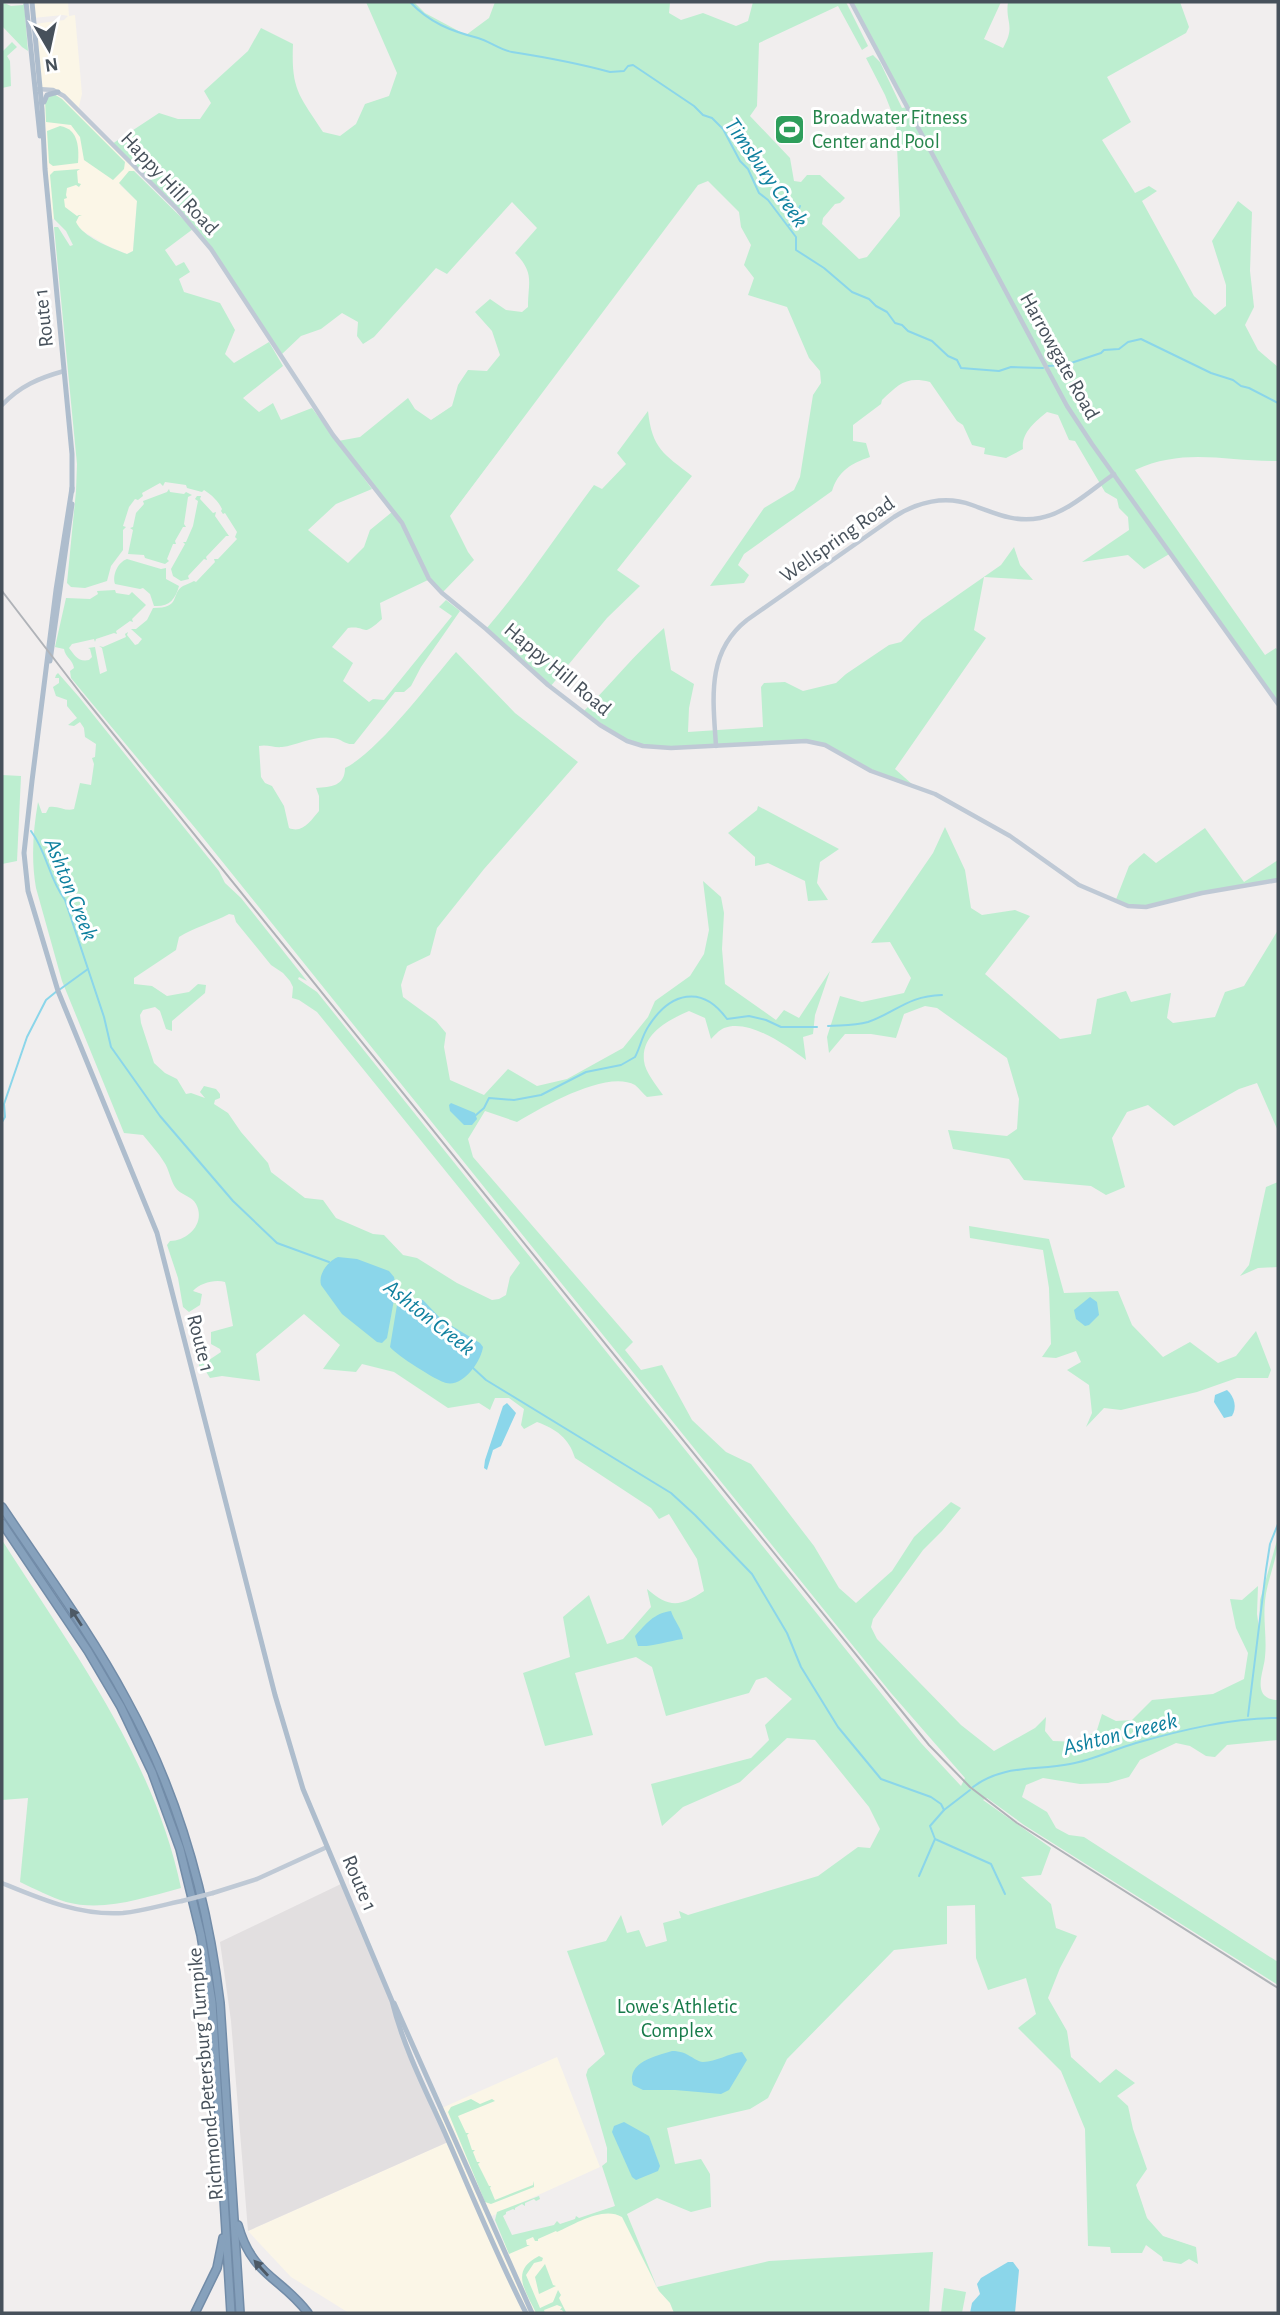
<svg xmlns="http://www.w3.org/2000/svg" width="1280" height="2315" viewBox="0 0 1280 2315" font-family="'Alegreya Sans',sans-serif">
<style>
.commercial{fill:#fbf6e7}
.education{fill:#e2dfe0}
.green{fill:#bdeed0;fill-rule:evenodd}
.water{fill:#8bd6ea}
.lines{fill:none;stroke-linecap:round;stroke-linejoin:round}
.stream{stroke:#8bd6ea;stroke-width:2}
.highway-casing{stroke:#728ca8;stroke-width:10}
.secondary{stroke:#bfc9d5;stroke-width:4.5}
.primary{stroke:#aebdcd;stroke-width:5}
.highway{stroke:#86a1bc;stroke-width:7}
.rail{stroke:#b0b3b8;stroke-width:2}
.secondary-bridge{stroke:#bfc9d5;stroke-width:4.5}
.oneway{fill:#4d5965}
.labels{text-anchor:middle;stroke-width:6;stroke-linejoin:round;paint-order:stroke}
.leisure-label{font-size:21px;fill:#27864d;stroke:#fff;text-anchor:start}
.street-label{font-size:21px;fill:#47515b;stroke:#fff}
.park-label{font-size:21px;fill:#187b4a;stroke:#fff}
.water-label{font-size:23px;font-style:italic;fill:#0f809f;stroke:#fff}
</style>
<rect width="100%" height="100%" fill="#f1eeee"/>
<g class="commercial">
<path d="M32 2H68L69 16 75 15 82 94 78 110 137 169 120 185 137 201 133 251 127 254 108 246 62 219H50L44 103 56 92 40 89 34 24 64 20 68 16 63 15 33 18Z"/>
<path d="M557 2057 600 2167 492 2216 500 2244 613 2209 627 2214 656 2287 670 2303 674 2313H349L291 2277 248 2231 448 2142 435 2111Z"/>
</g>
<path class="education" d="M343 1883 448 2142 248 2231 231 2021 220 1942Z"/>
<g class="green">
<path d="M2 2 11 6 23 5 24 2 28 51 22 47 2 26Z"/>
<path d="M366 2H414L425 13 466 35 489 18 495 2H673L670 3 669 13 681 20 703 13 736 26 748 21 753 2H846L868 46 862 50 838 6 759 43 757 106 750 116 790 158 794 181 801 182 807 175H820L845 198 840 203 835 204 823 218 822 224 859 259 867 257 900 216 896 123 885 95 866 58 873 55 880 62 902 108 907 107 851 2H1001L984 39 1003 48C1016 25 1005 23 1008 2H1180L1189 27 1186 33 1107 77 1131 122 1102 140 1135 193 1149 186 1157 191 1142 201 1194 296 1215 315 1226 306V285L1212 241 1238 201 1252 212 1250 271 1254 307 1245 325 1258 350 1278 367V461C1226 462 1186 447 1135 470L1265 655 1276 648 1278 651V704L1171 553 1144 569 1128 555 1082 562 1129 530 1128 517 1119 508 1117 499 1105 492 1075 441 1069 440 1058 415 1047 412C1035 422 1021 433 1023 449L1006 458 984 454 985 448 972 445 963 425 957 421 930 382C906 376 899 384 882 400L881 404 853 425V441L866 443 870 457C852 463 838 471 832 491L744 554 738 565 749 575 744 583 710 586 764 508 794 490 800 477 813 395 821 383 820 371 809 358 787 307 748 295 754 278 744 265 751 245 741 227 739 212 708 181 698 185 450 516 468 552 474 560 442 593 436 588 402 523 338 441 360 437 408 398 415 409 431 420 452 406 458 385 468 370 487 371 500 355 492 331 475 312 490 299 506 310 522 312 528 307C528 282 535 273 515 253L537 228 512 202 447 274 436 268 374 337 363 344 357 336 358 322 342 313 321 329 301 336 282 354 196 230 112 144 159 113 178 119H200L211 103 204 91 248 51 261 28 293 44C291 90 299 95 323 132L340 136 356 124 365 104 389 96 397 73Z"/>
<path d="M12 42 17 47 7 56 10 61 11 86 2 88V52Z"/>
<path d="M54 94 62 99 125 162 124 169 113 180 84 160 80 137 71 125 46 122 45 99Z"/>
<path d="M60 126C79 129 79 149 78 163L53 166 49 163 47 131Z"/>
<path d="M80 169 77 171 78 183 81 184 79 187 76 185 67 188 66 195 67 198 64 199 65 207 77 216 79 215 82 216H79L76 222C83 237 109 247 127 254L133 251 137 201 119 183 129 171H134L193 229 165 250 176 266 184 262 190 272 179 279 184 292 220 303 235 330 225 354 234 363 269 342 283 366 243 398 259 412 273 403 281 420 312 408 372 489 336 504 308 530 348 563 364 547 370 530 392 512 406 533 428 580 380 603 382 619C360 639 369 625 348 628L332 647 353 663 343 681 369 702 373 699 384 700 452 616 439 607 446 600 460 611 421 667 411 686 404 692H395L354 744C345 745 342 739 333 738 315 735 298 745 282 747 274 748 267 744 259 746L261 777 265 783 272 786 284 806 289 828C303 834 311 820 319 811V796L316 788C331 787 345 786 345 768 377 753 430 682 456 652L515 713 578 762 484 869 437 928 430 955 407 966 401 985 403 997 436 1021 446 1033 444 1047 450 1080 484 1095 508 1069 537 1086 567 1079 623 1048 648 1017 655 1001 690 976 704 954 709 930 703 881 721 897 724 913 722 949 725 984 776 1020 784 1010 799 1018 830 971 815 1015 813 1034 803 1037 806 1060C787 1046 749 1018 724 1028 719 1030 714 1036 711 1039L705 1018 689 1011C668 1020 641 1034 644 1061 645 1072 657 1086 663 1095L647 1097C643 1094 639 1088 635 1085 607 1069 542 1107 517 1122L485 1111 468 1139 473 1157 633 1342 625 1350 641 1370 662 1365 692 1420 726 1452 751 1464 814 1546 839 1588 856 1603 892 1571 914 1537 951 1502 961 1508 942 1531 923 1550 873 1619 871 1627 877 1639 961 1725 994 1751 1035 1728 1046 1717 1045 1731 1053 1741 1080 1742 1097 1730 1102 1714 1116 1721 1132 1720 1152 1700 1213 1694 1244 1679 1248 1653 1236 1628 1230 1599 1242 1600 1258 1586 1257 1614 1259 1628 1260 1600 1278 1537C1278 1559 1267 1579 1265 1601 1263 1620 1267 1638 1265 1657 1264 1672 1250 1699 1278 1700V1740L1227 1745 1215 1757 1206 1756 1190 1746 1176 1743 1140 1760 1129 1777 1108 1783 1080 1784 1043 1778 1026 1785 1022 1797 1047 1812 1056 1828 1069 1835 1084 1837 1278 1962V1985L1024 1825 987 1798 983 1800 1051 1848 1041 1875 1021 1877 1051 1904 1056 1928 1077 1936 1060 1968 1048 1998 1067 2031 1071 2057 1100 2083 1116 2069 1135 2083 1117 2096 1128 2106 1133 2129 1147 2169 1136 2185 1147 2218 1163 2236 1196 2247 1198 2264 1189 2259 1181 2264 1163 2261 1162 2257 1146 2245 1142 2253H1111L1110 2247 1088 2246 1085 2129 1061 2071 1018 2028 1036 2014 1026 1978 988 1990 976 1958 975 1905 947 1906V1944L894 1950 787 2059 768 2098 750 2109 667 2128 675 2164 701 2159 710 2174 711 2207 691 2212 657 2198 627 2214 657 2287 769 2261 933 2252 929 2313H674L670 2303 659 2291 622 2217C603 2206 575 2224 557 2232L556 2231 538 2239V2241H535L533 2237 526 2240 527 2245H530L509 2254 495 2220 497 2212 539 2196 540 2199 536 2201 534 2199 525 2203V2206L522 2204 515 2208V2210L513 2209 506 2212V2214L503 2216 512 2235 554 2225 557 2221 560 2224 575 2219 576 2216 579 2218 615 2206 602 2166 607 2162V2148L586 2075 588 2069 605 2054 567 1951 606 1941 621 1915 627 1933 639 1930 646 1947 667 1941 663 1923 681 1918 679 1911 688 1915 818 1876 858 1847 870 1848 880 1829 869 1807 815 1740 787 1738 740 1782 683 1807 662 1826 651 1784 751 1758 769 1740 765 1725 792 1699 766 1677 756 1680 749 1693 666 1716 652 1667 636 1657 575 1673 593 1735 545 1746 523 1673 570 1657 563 1617 589 1595 607 1644 623 1639 651 1607 647 1589C669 1608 680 1607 704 1591L697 1559 669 1514 659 1519 651 1508 575 1458C569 1438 556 1429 537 1422L524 1429 521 1425 524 1409 509 1398H495L490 1410 479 1403 448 1408 394 1372 362 1364 356 1372 323 1369 340 1345 304 1314 256 1354 260 1381 222 1376 210 1378 205 1370 199 1367V1359L209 1360 221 1352 220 1349 211 1344V1332L233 1326 226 1286 225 1282C215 1279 200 1283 193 1291L202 1294 200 1305 189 1312 183 1307 178 1278 167 1245 170 1241C188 1241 206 1223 196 1204 192 1196 180 1195 175 1187 170 1179 169 1169 164 1162 158 1152 150 1144 143 1135L124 1133 62 981 36 888C31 860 33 830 38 802L42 813H46L49 807C58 805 66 812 74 809L80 783 91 785 94 764 92 758 95 757 96 744 85 737 84 728 80 722 74 726 68 725 77 718 67 706V700L56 696 53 687 59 683V678H55L56 675 58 673 79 697 219 871 225 883 241 898 307 981 299 977 298 979 317 992 921 1743 961 1786 965 1778 891 1693 196 829 71 678 70 671 74 668C73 660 65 657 64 649L55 647 66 598 90 599 98 594 97 591 115 590 116 593 129 595 132 592 146 605 132 619 133 622 130 621 116 631 117 634 114 633 96 639 95 642 94 639 72 644 69 648C75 656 78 662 89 660L92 657 90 649 88 648 95 647 100 674 107 671 102 648 99 646 103 647 126 637 125 634 128 632 127 635 135 645 138 644 142 639 131 629H136L147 620 153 608C182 608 170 594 183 586 187 584 191 583 194 581L196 582 215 562 214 559H218L237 539 235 537 237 532 225 513 223 514 221 511 222 509C218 501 212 495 204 490L202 492 187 488 186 485 165 482 163 486 160 483 142 493 143 496 138 500 135 499 129 507 123 526 126 527 123 530V550L111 566 107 581 85 588 71 587 67 583 76 491 77 464 54 227H58L70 246 73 245 66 231 54 219 50 175 54 171ZM229 914 234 915 236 922 271 965 283 973 290 981 293 987 292 998 299 1000 317 1012 520 1263 510 1277 506 1295 499 1299 492 1300 457 1283 417 1258 403 1255 384 1235 373 1234 336 1218 323 1200 305 1198 271 1172 268 1163 241 1132 228 1113 214 1104 215 1100 220 1098V1094L216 1089 204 1086 200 1092 205 1098 191 1093 186 1094 177 1079 165 1073 154 1063 141 1023 140 1015 143 1010 155 1007 160 1011 166 1029 172 1031V1021L205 993 206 985 198 984 189 992 167 996 152 986 134 984V978L176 950 179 937C195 927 212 923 229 914Z"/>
<path d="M648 411C652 449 664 454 692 476L617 570 640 586 607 618 550 687 486 629C525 584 558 533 594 485L602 489 626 464 617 453Z"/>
<path d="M169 489 170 492 184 494 186 492 192 495 188 497 184 524 186 527H183L175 541 176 544H173L167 559 169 561 165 564 145 558 144 555 128 554 133 530 130 528 133 527 136 513 144 504 143 501 167 492Z"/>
<path d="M197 496H201L200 499 213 513 216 512 215 516 229 536H226L206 557 207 560 204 559 188 576 189 579 181 581 173 576 171 569 185 544 183 542H186L193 526 198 501 195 499Z"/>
<path d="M1014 547 1020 565 1033 580 984 577 974 630 986 638 895 769 913 785 882 775 829 746 813 742 671 748 634 744 583 712C611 684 635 654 664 628L671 670 694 684 689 708 688 732 763 727 761 687 764 683 785 682 803 691 836 683 846 674 889 645 901 642 922 620 1001 565Z"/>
<path d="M127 559 161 569 166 568V579L179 586C175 600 169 607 154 606L150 594 143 588 140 589 115 584C112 575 118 562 127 559Z"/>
<path d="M2 775 21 776 17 861 2 864Z"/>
<path d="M758 806 839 849 820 862 817 883 828 900 808 901 805 881 768 863 755 866V857L728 833 757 810Z"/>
<path d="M945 827 965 870 971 908 982 915 1015 910 1030 916 985 974 1060 1039 1091 1034 1097 999 1126 991 1131 1002 1171 993 1167 1018 1173 1023 1215 1017 1225 992 1244 986 1278 930V1131L1257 1083 1239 1089 1174 1126 1148 1105 1127 1112 1112 1138 1125 1187 1106 1195 1091 1186 1024 1180 1009 1159 953 1149 948 1130 1007 1136 1017 1129 1019 1099 1007 1058 937 1008 925 1006 904 1014 896 1038 871 1034H845L829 1053 827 1037 840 996 862 1002 904 993 911 978 890 942 871 943 933 853Z"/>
<path d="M1205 828 1244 882 1278 860V880L1213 891 1143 908 1115 902 1129 866 1144 853 1156 863Z"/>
<path d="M1278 1182V1267L1258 1268 1240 1276 1249 1265 1266 1187Z"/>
<path d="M969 1226 1049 1239 1064 1293 1118 1291 1132 1325 1163 1357 1190 1342 1218 1363 1236 1356 1256 1331 1271 1370 1268 1378H1237L1197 1392 1121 1410 1104 1408 1086 1427 1092 1413 1089 1385 1067 1370 1081 1362 1076 1351 1056 1358 1042 1357 1051 1344 1049 1288 1043 1250 970 1238Z"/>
<path d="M2 1540C72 1650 154 1758 181 1888 143 1898 104 1912 66 1902 50 1897 35 1889 20 1882L28 1798 2 1800Z"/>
<path d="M471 2099 480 2104 492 2099 495 2101 458 2116 466 2133H469L467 2135 472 2150H475L473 2152 477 2162H480L478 2164 489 2186H491L490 2188 495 2200 533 2185 534 2181V2187L491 2204 485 2202 448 2112 451 2107Z"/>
<path d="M539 2256 543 2258 542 2261 534 2263 526 2275 540 2308 553 2302 558 2290 561 2295 559 2298 566 2312 569 2313H564L562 2310H560L562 2307 557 2305 544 2310 545 2313H536C526 2291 509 2271 539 2256Z"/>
<path d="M545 2264 553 2285 556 2286 539 2294 535 2277Z"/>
<path d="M944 2288 966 2292 962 2313H941Z"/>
</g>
<g class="water">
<path d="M451 1103 475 1113 477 1119 472 1125H464L450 1111 449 1105Z"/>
<path d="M338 1257 357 1259 389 1271 394 1277 396 1289 387 1338 382 1343 377 1342 342 1314 321 1285C318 1274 328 1261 338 1257Z"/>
<path d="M1090 1297 1097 1302 1099 1315 1089 1325 1085 1326 1076 1319 1074 1310Z"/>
<path d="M407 1298 423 1300 442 1320 480 1343 483 1347C481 1361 464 1387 446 1383 437 1381 396 1355 390 1347L397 1305Z"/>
<path d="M1227 1390C1235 1397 1237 1408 1232 1416L1224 1418 1214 1402 1215 1395Z"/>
<path d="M507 1403 516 1413 501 1446 493 1450 487 1470 484 1468 485 1460 503 1406Z"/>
<path d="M671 1611C674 1621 682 1628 683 1639 668 1641 653 1647 638 1646L635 1636C646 1624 654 1613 671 1611Z"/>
<path d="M672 2051C689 2051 693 2061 703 2062 716 2062 729 2053 742 2052L747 2060 729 2090 721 2094 675 2090H643L633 2085C626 2062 656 2056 672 2051Z"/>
<path d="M624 2122 649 2136 660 2166 658 2171 636 2180 632 2177 612 2132 614 2126Z"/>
<path d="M1008 2262H1013L1019 2270 1015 2313H970L972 2303 980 2294 977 2284 981 2278Z"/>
</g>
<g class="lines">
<g class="stream">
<path d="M410 2C430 23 451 31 478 38 489 41 500 50 512 52 544 57 577 63 610 72L624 71 628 66 633 65 694 106 703 115 712 118 723 129 740 161 748 169 759 193 768 200 796 237V250L824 268 852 292 869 299 876 306 887 312 895 323 902 325 908 331 932 341 948 356 957 360 961 368 999 371 1011 367 1043 368"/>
<path d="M789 225 795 219 800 206"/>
<path d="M1048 366 1065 365 1101 353 1104 350 1119 349 1128 342 1141 339 1211 373 1233 380 1241 386 1249 388 1278 403"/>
<path d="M31 831C48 854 48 877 65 900L104 1017 111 1047 160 1116 233 1201 277 1243 329 1262"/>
<path d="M59 990 88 969"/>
<path d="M828 1026C842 1025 854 1026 868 1022 897 1012 907 996 942 995"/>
<path d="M476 1115 484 1108 489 1098 514 1100 541 1095 586 1072 621 1065 635 1057C640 1048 642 1036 648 1027 670 992 702 984 727 1019L749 1016 766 1020 781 1027H817"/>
<path d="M2 1122 5 1117 4 1104 27 1037 46 1000 57 991"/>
<path d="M472 1367 486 1380 671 1493 695 1515 752 1574 787 1633 801 1667 838 1727 881 1779 931 1797 941 1804 944 1810"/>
<path d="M1248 1716 1266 1570 1270 1544 1278 1524"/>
<path d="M973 1787C1003 1764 1036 1771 1070 1764 1093 1760 1115 1749 1136 1743 1182 1730 1231 1718 1278 1718"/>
<path d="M935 1839 991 1864 1005 1894"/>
<path d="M919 1876 935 1839 930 1826 944 1810 970 1790"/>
</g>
<defs>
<g id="highway">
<path d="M2 1507C44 1570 90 1632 126 1699 178 1793 207 1897 220 2003L240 2313"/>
<path d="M2 1523 88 1651 121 1707 152 1772 180 1849 201 1935 212 2002 231 2313"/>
<path d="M238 2225C252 2276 281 2277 308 2313"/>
<path d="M195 2313 217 2268 223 2238"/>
</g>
</defs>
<use href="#highway" class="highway-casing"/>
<g class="secondary">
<path d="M851 2 1067 406 1092 444 1278 704"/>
<path d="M38 89 53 90 64 96 178 210 211 249 333 435 402 523 429 579 442 593 486 629 548 685 600 725 627 741 643 746 671 748 806 741 825 745 871 771 935 794 1010 836 1079 885 1128 906 1146 907 1202 893 1278 880"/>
<path d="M2 405C20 386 39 378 64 371"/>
<path d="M716 746C713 699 706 652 747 620L894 517C917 502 945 495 972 505 995 513 1014 523 1040 518 1067 513 1091 490 1114 474"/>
<path d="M2 1883C41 1899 80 1916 123 1913 143 1911 162 1905 182 1901"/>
<path d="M213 1893 257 1879 327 1847"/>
</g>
<g class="primary">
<path d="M26 2 40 136"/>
<path d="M32 2 42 109 45 169 72 454V491"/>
<path d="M44 102 47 95 58 92"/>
<path d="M72 488 56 590 32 781 24 853 28 891 58 991 157 1233 275 1695 303 1789 392 2001C403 2046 425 2089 444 2131 471 2192 496 2254 526 2313"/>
<path d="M50 661 72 504"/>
<path d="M394 2003 532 2313"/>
</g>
<use href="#highway" class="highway"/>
<path class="rail" d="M2 591 81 694 929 1745 970 1787 1017 1823 1278 1988"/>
<path class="secondary-bridge" d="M182 1901 213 1893"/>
</g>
<defs><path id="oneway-solid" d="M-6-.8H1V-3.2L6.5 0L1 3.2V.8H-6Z" transform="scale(1.75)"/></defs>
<g class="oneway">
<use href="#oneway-solid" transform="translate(76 1617) rotate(-123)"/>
<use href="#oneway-solid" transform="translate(261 2268) rotate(-132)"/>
</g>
<defs>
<symbol id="stadium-square" viewBox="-11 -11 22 22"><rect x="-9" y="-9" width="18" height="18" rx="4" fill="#2e9e5b" stroke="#fff"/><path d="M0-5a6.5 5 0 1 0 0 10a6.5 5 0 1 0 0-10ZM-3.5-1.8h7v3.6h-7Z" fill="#fff"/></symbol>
</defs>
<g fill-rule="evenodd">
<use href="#stadium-square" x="772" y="112" width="35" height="35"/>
</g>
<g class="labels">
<g class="leisure-label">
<text x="812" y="124">Broadwater Fitness<tspan x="812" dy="24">Center and Pool</tspan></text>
</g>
<g class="street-label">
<text transform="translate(170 183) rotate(47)" y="7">Happy Hill Road</text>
<text transform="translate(43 318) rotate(-96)" y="7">Route 1</text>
<text transform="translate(1060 356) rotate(61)" y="7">Harrowgate Road</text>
<text transform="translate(837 539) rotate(-35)" y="7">Wellspring Road</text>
<text transform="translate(558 669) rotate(40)" y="7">Happy Hill Road</text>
<text transform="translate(201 1343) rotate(76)" y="7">Route 1</text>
<text transform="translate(360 1883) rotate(67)" y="7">Route 1</text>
<text transform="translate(205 2074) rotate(-95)" y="7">Richmond-Petersburg Turnpike</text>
</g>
<g class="park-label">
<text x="677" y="2013">Lowe's Athletic<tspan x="677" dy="24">Complex</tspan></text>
</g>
<g class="water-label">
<text transform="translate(767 172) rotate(55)" y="8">Timsbury Creek</text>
<text transform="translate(72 889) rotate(68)" y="8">Ashton Creek</text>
<text transform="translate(430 1317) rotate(38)" y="8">Ashton Creek</text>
<text transform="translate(1120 1733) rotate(-14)" y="8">Ashton Creeek</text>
</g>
</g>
<rect width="1280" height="2315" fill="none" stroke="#47515b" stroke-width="7"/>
<g transform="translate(49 49) rotate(171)" stroke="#ffffff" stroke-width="5" paint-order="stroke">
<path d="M0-5L12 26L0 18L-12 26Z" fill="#47515b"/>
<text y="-10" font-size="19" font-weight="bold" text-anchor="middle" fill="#47515b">N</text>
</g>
</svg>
